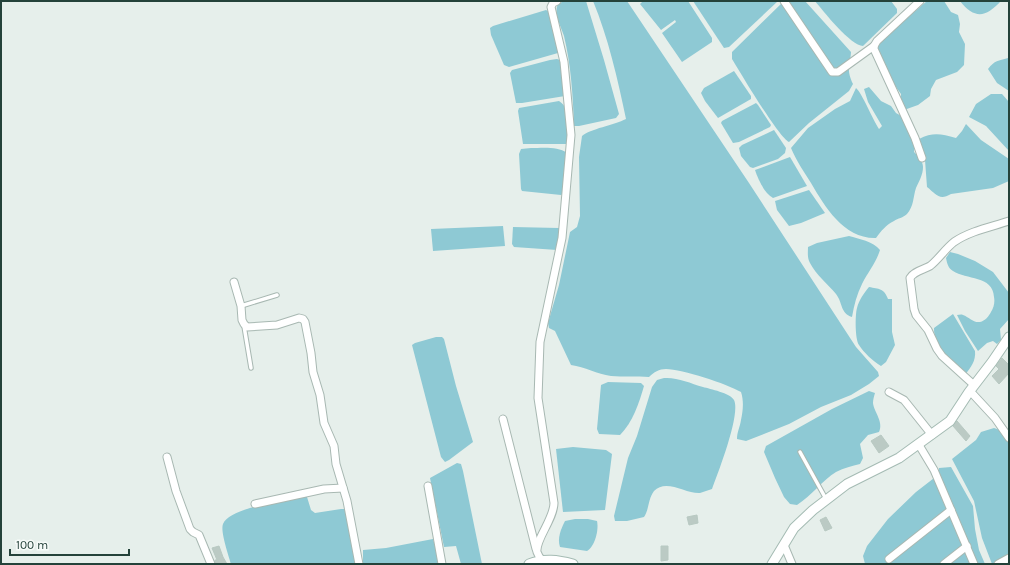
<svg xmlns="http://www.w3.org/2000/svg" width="1010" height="565" viewBox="0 0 1010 565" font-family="Karla,sans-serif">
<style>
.water{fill:#8ec9d4}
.building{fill:#bbcac4;stroke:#b8c9c2}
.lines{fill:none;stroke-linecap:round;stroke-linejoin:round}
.lane-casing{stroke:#a8b8b2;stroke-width:5.5}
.street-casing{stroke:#a8b8b2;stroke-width:9}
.secondary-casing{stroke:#a4bbb3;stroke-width:11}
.lane{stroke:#fff;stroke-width:3.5}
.street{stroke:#fff;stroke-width:7}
.secondary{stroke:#fff;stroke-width:9}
</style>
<rect width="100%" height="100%" fill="#e6efeb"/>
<g class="water">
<path d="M564 1H586L604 60 619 114 616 118 579 126H574C573 96 571 65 564 36 561 26 553 14 558 4Z"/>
<path d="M593 1H627L749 183 856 347 878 372 879 376 869 384 851 395 821 407 789 424 746 441 737 439C737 432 740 427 741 420 743 411 744 401 741 392 727 384 682 369 666 369 659 369 654 372 649 377 637 376 623 377 611 376 597 374 585 367 571 365L555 331 549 328 548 323 559 285 570 232 577 227 580 216 579 157 582 136C590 129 614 125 626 119 618 80 608 37 593 1Z"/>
<path d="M643 1H688L712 38V42L682 62 662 33 676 22 675 20 661 30 640 4Z"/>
<path d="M693 1H778L729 47 724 48Z"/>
<path d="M784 1H805L851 52C850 67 846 69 853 84L849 91 809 123 789 142C779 138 740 72 732 59V52Z"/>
<path d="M815 1H891L897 9V13L863 46C851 46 823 11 815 1Z"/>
<path d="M927 1H944L951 12 958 15 960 24 959 32 965 44 964 65 957 72 936 80 931 89 930 96 918 105 904 110 901 106V94L893 83 877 47 885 37Z"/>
<path d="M960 1H1001C986 17 975 20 960 1Z"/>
<path d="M546 10 551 13 559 49 558 53 509 67 504 65 491 35 490 28 493 26Z"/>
<path d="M1008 58 1009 59V91L997 83 988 69C995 60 998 61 1008 58Z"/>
<path d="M557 59 560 60 564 83 565 96 522 103H516L510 73 512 70 550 60Z"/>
<path d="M734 71 751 96V99L718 118 705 101 701 93 704 88Z"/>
<path d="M869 87 881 101 891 106 896 113 903 117 915 141 914 152C918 156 923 161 923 167 923 175 919 181 916 188 913 197 914 206 907 214 903 218 898 218 894 221 886 225 881 231 876 238 844 239 825 207 811 183 804 172 796 160 791 148L808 128 835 109 850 101 856 88C862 93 873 120 879 129L882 126 868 102 864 89Z"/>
<path d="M991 94H1002L1009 102V151L986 126 969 117 976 104Z"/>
<path d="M559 101C572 109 568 130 568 144H523L518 111 519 108Z"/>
<path d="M756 103 758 105 771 125 770 127 739 142 733 143 721 123 722 121Z"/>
<path d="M966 124 981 140 1009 159V181L993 188 951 194C939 201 936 194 927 187L925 160 919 139C933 132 941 134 956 138L962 131Z"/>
<path d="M774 130 786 148 785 153 778 159 753 168 750 167 741 156 739 148 742 145Z"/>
<path d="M531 148C542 148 558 146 567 153L564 193 561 195 522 191 521 189 519 154 521 149Z"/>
<path d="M790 157 807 186 773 198C764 193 758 179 755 170Z"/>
<path d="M809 190 825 213 801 223 789 226 777 210 775 201Z"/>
<path d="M503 226 505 246 433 251 431 229Z"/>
<path d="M513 227 559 228 561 231 557 250 514 247 512 244Z"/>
<path d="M849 236C859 239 873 241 880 250 876 263 868 272 862 284 857 294 854 305 852 317 840 313 843 303 836 294 828 284 816 275 810 263 807 258 808 252 808 247L817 243Z"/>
<path d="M950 252 958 254 975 261 993 272 1009 293V319L1000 329 1001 340 997 344 993 341 987 343 978 351 965 331 957 315C959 315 961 314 963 315 969 317 973 323 980 322 985 321 989 316 991 312 994 307 995 302 994 297 993 275 966 280 953 271 948 268 947 263 946 258Z"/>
<path d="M869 287C879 289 884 288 888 299H892V332L895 345 886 362 881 366C873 361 864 353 859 345 855 339 855 315 857 308 859 300 864 293 869 287Z"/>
<path d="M953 314 975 351C976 361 971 367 965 375 954 363 933 346 934 328Z"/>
<path d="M436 337H442L444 339 456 386 473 442 449 460 445 462 441 457 412 345 415 343Z"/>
<path d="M664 378C677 377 690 383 703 387 710 389 730 393 734 400 741 414 718 473 712 489 708 490 704 492 700 493 686 494 666 478 654 491 648 499 649 510 644 517L627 521H615L614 516 628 458 637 436 652 387 657 380Z"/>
<path d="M608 382 641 383 644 386C639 403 633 422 620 435L599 434 597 429 601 385Z"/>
<path d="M869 391 875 393C874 396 873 400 873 403 874 412 884 422 879 432L868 435 860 444 863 458 860 464C852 466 844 468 836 472 823 480 811 496 797 505L790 504 784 497 775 478 764 452 766 446 832 409Z"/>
<path d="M994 428 1003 431 1009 441V554L992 564 982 538 974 501 952 459 976 440 981 432Z"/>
<path d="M573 447 606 450 612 454 605 510 563 512 556 449Z"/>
<path d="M457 463 461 464 463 471 482 564H461L456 546 444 547 430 478Z"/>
<path d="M951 467 973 506 975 529 979 550 985 564H865L863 556 867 546 888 519 916 492 938 475 939 468Z"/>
<path d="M302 497H307L311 510 315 513 341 509H348L358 564H231C229 557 220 531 223 524 229 508 286 500 302 497Z"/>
<path d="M575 519H588L597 521C599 530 595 546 587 551L560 547C557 538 561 529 565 521Z"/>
<path d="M433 539C435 544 437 558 438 564H363V550L386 548Z"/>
</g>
<g class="building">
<path d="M1002 358 1009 365V373L999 384 992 376 999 369 996 366Z"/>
<path d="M957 421 970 436 966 441 953 426Z"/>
<path d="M881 435 889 446 879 453 871 441Z"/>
<path d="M697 515 698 523 689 525 687 517Z"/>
<path d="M826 517 832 528 825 531 820 520Z"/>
<path d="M219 546 223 557 227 564H216L215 560H217L212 548Z"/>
<path d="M661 546H668V560L661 561Z"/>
</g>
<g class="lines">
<defs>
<g id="lane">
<path d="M241 306 277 295"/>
<path d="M244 326 251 368"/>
<path d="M800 452 826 499"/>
</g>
<g id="street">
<path d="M784 1 832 72H838L874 46"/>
<path d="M920 1 877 41 874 46V49L915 138 922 158"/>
<path d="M234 282 241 306 242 320 244 324 247 327 277 325 299 318 303 319 305 322 311 353 313 372 320 395 324 423 334 446 336 464 347 501 359 564"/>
<path d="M974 385 942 356 937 349 928 330 916 315 914 309 910 278C914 271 923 270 930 266 939 259 945 249 954 242 970 231 991 227 1009 221"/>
<path d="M970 391 995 418 1009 438"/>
<path d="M889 392 904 400 932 435"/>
<path d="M503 419 536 549"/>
<path d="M919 445 934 470 974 564"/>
<path d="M167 457 176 491 190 529 193 532 199 535 211 564"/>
<path d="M428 486 442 564"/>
<path d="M255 504 324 489 343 488"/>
<path d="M784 545 792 564"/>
<path d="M889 559 951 510"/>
<path d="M542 560C540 558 538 555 537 552 535 540 554 519 554 503L538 398 540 342 562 238 571 135 564 62 551 7 553 3 557 1"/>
<path d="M944 564 967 546"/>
<path d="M998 564 1009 558"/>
</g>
<g id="secondary">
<path d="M529 564C544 558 558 560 573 564"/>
<path d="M772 564 794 528 813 510 847 484 899 458 950 421 969 392 992 362 1009 337"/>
</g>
</defs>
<use href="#lane" class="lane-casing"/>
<use href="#street" class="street-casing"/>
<use href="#secondary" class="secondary-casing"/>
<use href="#lane" class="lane"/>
<use href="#street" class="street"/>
<use href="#secondary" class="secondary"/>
</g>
<rect width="1010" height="565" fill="none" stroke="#24423a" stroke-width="4"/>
<path d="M10 549v6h119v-6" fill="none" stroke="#24423a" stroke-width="2"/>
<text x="16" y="549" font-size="12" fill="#24423a" stroke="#f7fbf9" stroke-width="3" paint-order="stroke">100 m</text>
</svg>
